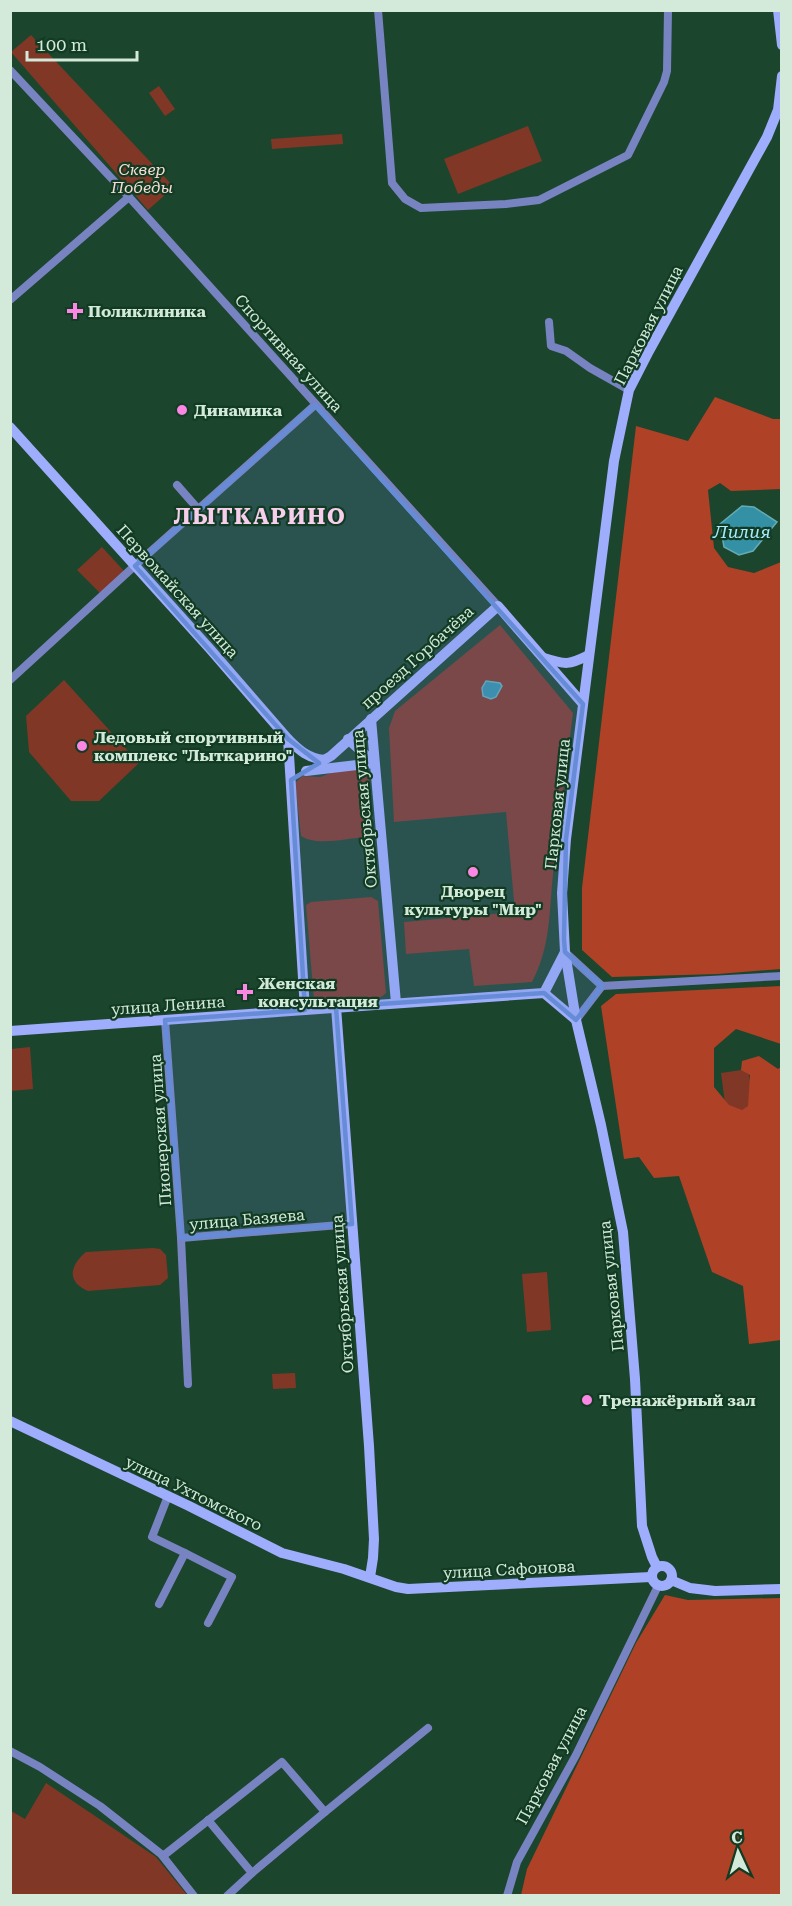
<svg xmlns="http://www.w3.org/2000/svg" width="792" height="1906" viewBox="0 0 792 1906" font-family="'Roboto Serif',serif">
<style>
.green{fill:#803725}
.forest{fill:#af4126}
.water{fill:#3490a5;stroke:#64abb5;stroke-width:1.5}
.lines{fill:none;stroke-linecap:round;stroke-linejoin:round}
.street{stroke:#7884c2;stroke-width:8}
.secondary{stroke:#9faefc;stroke-width:10}
.marked{fill:#668cd8;fill-opacity:0.2;stroke:#668cd8;stroke-width:4.5;stroke-linejoin:round}
.poi-dot{fill:#fc86e4;stroke:#113b23;stroke-width:2}
.labels{text-anchor:middle;stroke-width:4.5;stroke-linejoin:round;paint-order:stroke}
.park-label{font-size:16px;font-style:italic;fill:#fbdcd4;stroke:#113b23}
.poi-label{font-size:16px;font-weight:bold;fill:#d3e9d9;stroke:#113b23;text-anchor:start}
.street-label{font-size:16px;fill:#d3e9d9;stroke:#113b23}
.water-label{font-size:18px;font-style:italic;fill:#a6eafb;stroke:#113b23}
.district-label{font-size:22px;font-weight:bold;letter-spacing:1.5px;fill:#f7cfed;stroke:#113b23}
</style>
<rect width="100%" height="100%" fill="#1c452d"/>
<g class="green">
<path d="M31 35 174 187 148 210 11 52Z"/>
<path d="M159 86 175 109 165 116 149 93Z"/>
<path d="M528 126 542 161 458 194 444 159Z"/>
<path d="M342 134 343 144 272 149 271 139Z"/>
<path d="M102 547 124 571 101 594 77 570Z"/>
<path d="M500 625 573 713C566 766 560 820 553 874 549 912 551 946 532 982L474 986 469 949 406 954 404 922 515 912 506 812 394 822 389 728 395 711Z"/>
<path d="M64 680 139 763 99 801H71L29 752 26 716Z"/>
<path d="M350 766 361 767 369 777 372 825 368 834 364 837C346 839 316 846 301 836L295 783 302 776 320 777Z"/>
<path d="M371 897 378 901 386 993 381 997 316 1001 314 1000 306 905 311 902Z"/>
<path d="M30 1047 33 1089 11 1091V1049Z"/>
<path d="M748 1069 755 1115 727 1119 721 1073Z"/>
<path d="M153 1248 160 1249 166 1255 168 1278 160 1285 88 1291C66 1282 70 1265 86 1252Z"/>
<path d="M547 1272 551 1330 527 1332 522 1274Z"/>
<path d="M295 1373 296 1388 273 1389 272 1374Z"/>
<path d="M46 1783 156 1857 187 1895H11V1811L25 1819Z"/>
</g>
<g class="forest">
<path d="M715 397 773 419H781V489L731 491 720 483 708 490 714 548 728 567 754 573 781 562V969L718 974 612 977 582 950V888L636 426 688 441Z"/>
<path d="M781 986V1044L736 1029 714 1048V1087L729 1105 742 1110 748 1106 750 1075 741 1070 742 1061 759 1056 778 1069 781 1067V1340L749 1344 743 1286 712 1272 679 1176 654 1178 639 1157 624 1159 601 1006 616 994Z"/>
<path d="M665 1595 688 1600 781 1598V1895H521L527 1869 636 1643Z"/>
</g>
<g class="water">
<path d="M742 506 754 507 777 522 753 551 739 555 724 547 720 524Z"/>
<path d="M486 681 500 683 502 686 496 697 491 699 483 696 482 688Z"/>
</g>
<g class="lines">
<g class="street">
<path d="M378 10 392 183 405 199 421 208 506 204 539 200 628 155 664 82 667 71 668 10"/>
<path d="M10 70 129 197 498 606"/>
<path d="M10 300 129 197"/>
<path d="M549 322 551 346 566 351 590 368 629 390"/>
<path d="M177 485 198 509"/>
<path d="M10 680 140 561 315 405"/>
<path d="M565 952 602 986 782 976"/>
<path d="M165 1020 181 1238"/>
<path d="M576 1020 602 986"/>
<path d="M188 1384 181 1238 352 1224"/>
<path d="M185 1553 232 1577 208 1623"/>
<path d="M159 1604 185 1553 152 1537 168 1496"/>
<path d="M10 1751 40 1767 100 1806 161 1854 194 1896"/>
<path d="M208 1820 252 1873 227 1896"/>
<path d="M163 1856 282 1762 325 1812 428 1728"/>
<path d="M252 1873 325 1812"/>
<path d="M507 1896 517 1862 576 1755 658 1586"/>
</g>
<g class="secondary">
<path d="M778 10 782 45"/>
<path d="M10 427 210 649 288 739C300 751 308 758 324 760L331 756 498 606 583 704"/>
<path d="M544 658C566 665 569 665 589 655"/>
<path d="M371 719 396 1003"/>
<path d="M288 739 305 1010"/>
<path d="M348 739 374 763"/>
<path d="M306 771 374 763"/>
<path d="M544 993 565 952"/>
<path d="M336 1007 369 1446 374 1539 373 1558 370 1577"/>
<path d="M10 1031 544 993 576 1020"/>
<path d="M10 1421 189 1506 282 1553 344 1569 396 1587 408 1589 651 1577"/>
<circle cx="662" cy="1576" r="10"/>
<path d="M657 1567 652 1557 642 1526 635 1379 623 1232 601 1125 576 1020 565 952 562 893 566 839 614 461 629 390 649 351 767 137 778 110 782 76"/>
<path d="M671 1580 690 1588 715 1591 782 1589"/>
</g>
</g>
<path class="marked" d="M315 405 583 704 566 839 564 939 565 952 602 986 576 1020 544 993 336 1007 352 1224 181 1238 165 1020 305 1010 291 780 319 763 288 739 135 566Z"/>
<g class="poi-dot">
<path d="M72 302h6v6h6v6h-6v6h-6v-6h-6v-6h6z"/>
<circle cx="182" cy="410" r="6"/>
<circle cx="82" cy="746" r="6"/>
<circle cx="473" cy="872" r="6"/>
<path d="M242 983h6v6h6v6h-6v6h-6v-6h-6v-6h6z"/>
<circle cx="587" cy="1400" r="6"/>
</g>
<g class="labels">
<g class="park-label">
<text x="142" y="175">Сквер<tspan x="142" dy="18">Победы</tspan></text>
</g>
<g class="poi-label">
<text x="88" y="317">Поликлиника</text>
<text x="194" y="416">Динамика</text>
<text x="94" y="743">Ледовый спортивный<tspan x="94" dy="18">комплекс "Лыткарино"</tspan></text>
<text x="473" y="897" text-anchor="middle">Дворец<tspan x="473" dy="18">культуры "Мир"</tspan></text>
<text x="258" y="989">Женская<tspan x="258" dy="18">консультация</tspan></text>
<text x="599" y="1406">Тренажёрный зал</text>
</g>
<g class="street-label">
<text transform="translate(648 325) rotate(-63)" y="6">Парковая улица</text>
<text transform="translate(289 353) rotate(48)" y="6">Спортивная улица</text>
<text transform="translate(178 591) rotate(48)" y="6">Первомайская улица</text>
<text transform="translate(417 657) rotate(-42)" y="6">проезд Горбачёва</text>
<text transform="translate(557 804) rotate(-84)" y="6">Парковая улица</text>
<text transform="translate(364 809) rotate(-95)" y="6">Октябрьская улица</text>
<text transform="translate(168 1005) rotate(-4)" y="6">улица Ленина</text>
<text transform="translate(160 1130) rotate(-94)" y="6">Пионерская улица</text>
<text transform="translate(247 1219) rotate(-5)" y="6">улица Базяева</text>
<text transform="translate(611 1286) rotate(-96)" y="6">Парковая улица</text>
<text transform="translate(342 1294) rotate(-94)" y="6">Октябрьская улица</text>
<text transform="translate(194 1493) rotate(26)" y="6">улица Ухтомского</text>
<text transform="translate(509 1569) rotate(-3)" y="6">улица Сафонова</text>
<text transform="translate(551 1765) rotate(-62)" y="6">Парковая улица</text>
</g>
<g class="water-label">
<text x="742" y="538">Лилия</text>
</g>
<g class="district-label">
<text x="260" y="524">ЛЫТКАРИНО</text>
</g>
</g>
<rect width="792" height="1906" fill="none" stroke="#d3e9d9" stroke-width="24"/>
<g transform="translate(738 1852) rotate(356)" stroke="#113b23" stroke-width="4.5" paint-order="stroke">
<path d="M0-4.5L10 22L0 15L-10 22Z" fill="#d3e9d9"/>
<text y="-9" font-size="16" font-weight="bold" text-anchor="middle" fill="#d3e9d9">С</text>
</g>
<path d="M27 51v9h110v-9" fill="none" stroke="#d3e9d9" stroke-width="3"/>
<text x="36" y="51" font-size="18" fill="#d3e9d9" stroke="#113b23" stroke-width="4.5" paint-order="stroke">100 m</text>
</svg>
